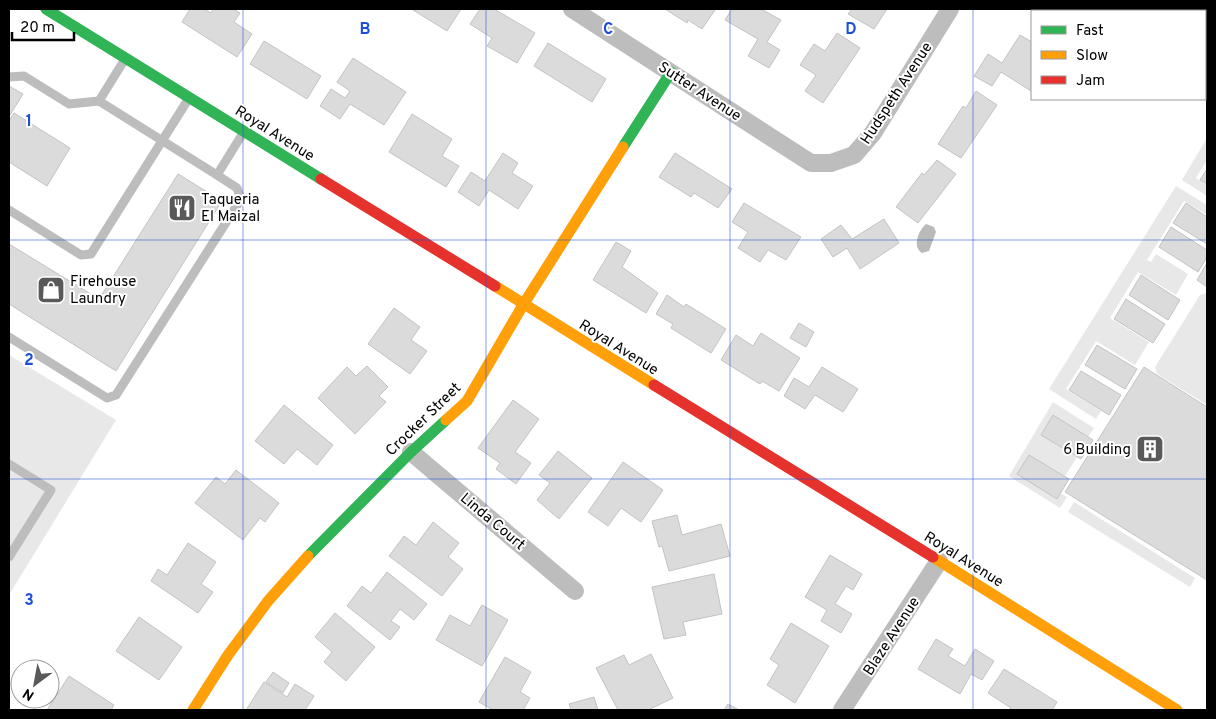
<svg xmlns="http://www.w3.org/2000/svg" width="1216" height="719" viewBox="0 0 1216 719" font-family="Overpass,sans-serif">
<style>
.green{fill:#e8e8e8}
.water{fill:#bababa}
.building{fill:#dbdbdb;stroke:#c3c3c3}
.lines{fill:none;stroke-linecap:round;stroke-linejoin:round}
.lane{stroke:#bdbdbd;stroke-width:9}
.street{stroke:#bdbdbd;stroke-width:18}
.fast{stroke:#30b455;stroke-width:11}
.slow{stroke:#ff9f0a;stroke-width:11}
.jam{stroke:#e5322d;stroke-width:11}
.grid{fill:none;stroke:#1d4ed8;stroke-width:1;stroke-opacity:0.55}
.labels{text-anchor:middle;stroke-width:4;stroke-linejoin:round;paint-order:stroke}
.street-label{font-size:15px;fill:#000;stroke:#fff}
.poi-label{font-size:15px;fill:#000;stroke:#fff;text-anchor:start}
.grid-label{font-size:16px;text-anchor:middle;font-weight:bold;fill:#1d4ed8;stroke:#fff;stroke-width:4;stroke-linejoin:round;paint-order:stroke}
</style>
<rect width="100%" height="100%" fill="#fff"/>
<g class="green">
<path d="M1207 138V160L1196 178 1207 185V196L1182 180Z"/>
<path d="M1176 186 1207 205V215L1184 201 1147 260 1151 262 1156 254 1188 274 1176 295 1138 272 1110 318 1149 342 1135 365 1096 341 1066 389 1101 411 1096 419 1049 389Z"/>
<path d="M1207 293V405L1157 374 1155 367 1200 295Z"/>
<path d="M9 355 116 420 9 595Z"/>
<path d="M1053 402 1094 428 1088 437 1053 416 1041 435 1077 457 1065 476 1029 455 1017 474 1056 498 1060 493 1067 497 1060 508 1009 476Z"/>
<path d="M1074 502 1195 578 1190 587 1068 512Z"/>
</g>
<path class="water" d="M926 224 934 227 936 232 929 251 922 253C912 247 918 231 926 224Z"/>
<g class="building">
<path d="M190 9H204L211 13 213 9H233L240 13 234 22 252 34 237 57 182 22Z"/>
<path d="M414 9H461L447 31 413 10Z"/>
<path d="M480 9H494L535 33 517 63 487 46 492 38 470 24Z"/>
<path d="M665 9H713L715 10 702 29 688 20 687 23Z"/>
<path d="M732 9H761L781 20 767 42 780 50 769 68 748 56 758 39 725 20Z"/>
<path d="M852 9H887L874 29 848 14Z"/>
<path d="M837 33 860 48 823 103 805 91 816 75 800 65 814 44 825 51Z"/>
<path d="M1020 35 1032 42 1031 91 1001 72 992 86 974 76 988 54 1002 63Z"/>
<path d="M264 41 321 76 307 99 250 64Z"/>
<path d="M548 43 606 79 592 102 534 66Z"/>
<path d="M353 58 406 92 384 125 350 104 340 119 320 106 331 89 345 98 350 91 337 82Z"/>
<path d="M9 86 23 94 10 115 9 114Z"/>
<path d="M976 91 997 105 961 158 938 144 963 106 966 108Z"/>
<path d="M14 113 70 148 47 186 9 162V121Z"/>
<path d="M412 114 452 139 442 156 459 166 446 187 389 152Z"/>
<path d="M503 153 518 163 512 173 533 186 518 209 489 190 479 206 458 192 471 172 485 181Z"/>
<path d="M675 153 732 189 718 208 694 193 691 197 659 177Z"/>
<path d="M937 160 956 174 918 223 896 207 922 173 924 175Z"/>
<path d="M1207 169V184L1200 180Z"/>
<path d="M178 174 222 201 116 371 9 304V244L99 299Z"/>
<path d="M744 203 801 237 786 260 768 250 760 262 738 248 748 232 732 222Z"/>
<path d="M1186 203 1207 217V244L1173 223Z"/>
<path d="M884 219 899 243 860 269 847 248 833 257 821 239 841 225 852 239Z"/>
<path d="M1171 227 1207 250V257L1198 272 1159 247Z"/>
<path d="M616 242 631 251 622 267 658 293 646 313 593 280Z"/>
<path d="M1207 263V287L1197 280Z"/>
<path d="M1141 275 1180 300 1168 320 1129 295Z"/>
<path d="M667 295 684 307 686 304 726 329 711 353 671 328 673 324 656 314Z"/>
<path d="M1126 299 1165 324 1153 343 1114 319Z"/>
<path d="M394 308 420 327 411 340 427 351 410 374 368 344Z"/>
<path d="M799 323 814 332 806 347 790 338Z"/>
<path d="M761 333 800 358 779 391 762 381 760 384 721 360 736 335 753 346Z"/>
<path d="M1097 345 1137 369 1125 389 1085 365Z"/>
<path d="M367 366 388 387 379 396 386 402 355 434 318 398 347 367 356 376Z"/>
<path d="M822 367 858 389 843 412 815 395 805 409 784 396 794 378 809 387Z"/>
<path d="M1144 367 1207 407V580L1065 492Z"/>
<path d="M1081 371 1121 395 1109 415 1069 390Z"/>
<path d="M513 400 539 419 515 452 531 463 516 484 496 469 500 463 478 448Z"/>
<path d="M284 405 333 445 317 465 297 449 284 464 255 441Z"/>
<path d="M1053 415 1093 440 1081 459 1041 435Z"/>
<path d="M558 451 592 478 559 519 537 500 550 483 539 475Z"/>
<path d="M1029 455 1069 479 1057 499 1017 474Z"/>
<path d="M623 462 663 490 641 522 621 508 608 526 588 512Z"/>
<path d="M236 470 279 503 265 522 260 518 243 540 195 503 216 477 225 484Z"/>
<path d="M677 515 682 535 721 524 730 556 669 571 662 546 659 547 652 521Z"/>
<path d="M433 522 459 543 448 557 463 569 442 596 389 556 404 536 416 545Z"/>
<path d="M188 543 216 562 201 584 213 592 198 613 151 581 158 569 167 575Z"/>
<path d="M830 555 862 574 853 590 846 586 835 604 852 614 841 633 821 621 827 610 805 597Z"/>
<path d="M387 572 427 604 414 620 400 609 391 621 400 627 390 640 347 606 362 586 371 593Z"/>
<path d="M714 574 722 614 683 622 686 635 664 639 652 587Z"/>
<path d="M482 605 508 620 482 666 436 640 450 615 470 626Z"/>
<path d="M335 613 375 647 346 681 324 662 332 652 315 637Z"/>
<path d="M139 617 182 647 159 680 116 651Z"/>
<path d="M791 623 829 646 795 703 767 685 779 665 770 659Z"/>
<path d="M936 639 953 649 948 656 965 666 975 649 994 661 982 680 971 674 960 694 918 669Z"/>
<path d="M651 654 673 698 648 710H618L596 668 624 655 629 665Z"/>
<path d="M505 657 531 672 520 692 530 698 523 710H493L479 702Z"/>
<path d="M1004 669 1057 702 1052 710H1009L1011 708 988 693Z"/>
<path d="M273 672 289 683 283 693 266 682Z"/>
<path d="M69 676 114 705 111 710H47Z"/>
<path d="M264 682 287 697 295 684 314 696 305 710H246Z"/>
<path d="M594 697 598 710H571L569 704Z"/>
<path d="M728 704 739 710H724Z"/>
</g>
<g class="lines">
<g class="lane">
<path d="M9 77 24 76 69 104 99 101 217 175"/>
<path d="M99 101 125 59"/>
<path d="M9 210 81 255 91 254 189 98"/>
<path d="M9 337 107 398 116 395 241 199 237 188 217 175 243 133"/>
<path d="M9 464 51 490 9 557"/>
</g>
<g class="street">
<path d="M572 9 811 163H831L854 155 873 133 950 9"/>
<path d="M1048 9 1052 11"/>
<path d="M411 452 575 591"/>
<path d="M842 710 939 561"/>
</g>
<g class="fast">
<path d="M46 9 321 179"/>
<path d="M623 147 671 72"/>
<path d="M308 556 411 452 446 420"/>
</g>
<g class="slow">
<path d="M495 286 654 385"/>
<path d="M446 420 467 401 523 305 623 147"/>
<path d="M933 557 1177 710"/>
<path d="M193 710 228 655 268 601 308 556"/>
</g>
<g class="jam">
<path d="M321 179 495 286"/>
<path d="M654 385 933 557"/>
</g>
</g>
<path class="grid" d="M243 9V710M486 9V710M730 9V710M973 9V710M9 240H1207M9 479H1207"/>
<defs>
<symbol id="restaurant-square" viewBox="-11 -11 22 22"><rect x="-9" y="-9" width="18" height="18" rx="4" fill="#595959" stroke="#fff"/><path d="M-5-6h1v4h1v-4h1v4h1v-4h1v5L-1.5 .5V6h-2V.5L-5-1ZM5-6V6H3V1.5H1.5Q1.5-4 5-6Z" fill="#fff"/></symbol>
<symbol id="shop-square" viewBox="-11 -11 22 22"><rect x="-9" y="-9" width="18" height="18" rx="4" fill="#595959" stroke="#fff"/><path d="M-5-2.5h2.3a2.7 3.5 0 0 1 5.4 0H5L5.5 6h-11ZM-1.5-2.5h3a1.5 2.3 0 0 0-3 0Z" fill="#fff"/></symbol>
<symbol id="building-square" viewBox="-11 -11 22 22"><rect x="-9" y="-9" width="18" height="18" rx="4" fill="#595959" stroke="#fff"/><path d="M-4-6H4V6H1V3H-1V6H-4ZM-2.5-4.3h1.7v1.8h-1.7ZM.8-4.3h1.7v1.8H.8ZM-2.5-1h1.7V.8h-1.7ZM.8-1h1.7V.8H.8Z" fill="#fff"/></symbol>
</defs>
<g fill-rule="evenodd">
<use href="#restaurant-square" x="166" y="192" width="32" height="32"/>
<use href="#shop-square" x="35" y="274" width="32" height="32"/>
<use href="#building-square" x="1134" y="433" width="32" height="32"/>
</g>
<g class="labels">
<g class="street-label">
<text transform="translate(700 91) rotate(33)" y="5">Sutter Avenue</text>
<text transform="translate(896 93) rotate(-57)" y="5">Hudspeth Avenue</text>
<text transform="translate(275 133) rotate(32)" y="5">Royal Avenue</text>
<text transform="translate(619 347) rotate(32)" y="5">Royal Avenue</text>
<text transform="translate(423 419) rotate(-44)" y="5">Crocker Street</text>
<text transform="translate(493 521) rotate(40)" y="5">Linda Court</text>
<text transform="translate(964 559) rotate(32)" y="5">Royal Avenue</text>
<text transform="translate(891 636) rotate(-57)" y="5">Blaze Avenue</text>
</g>
<g class="poi-label">
<text x="201" y="204">Taqueria<tspan x="201" dy="17">El Maizal</tspan></text>
<text x="70" y="286">Firehouse<tspan x="70" dy="17">Laundry</tspan></text>
<text x="1131" y="454" text-anchor="end">6 Building</text>
</g>
</g>
<g class="grid-label">
<text x="365" y="34">B</text>
<text x="608" y="34">C</text>
<text x="851" y="34">D</text>
<text x="29" y="126">1</text>
<text x="29" y="365">2</text>
<text x="29" y="605">3</text>
</g>
<rect width="1216" height="719" fill="none" stroke="#000000" stroke-width="20"/>
<rect x="1031" y="10" width="175" height="90" fill="#ffffff" stroke="#999999"/>
<rect x="1041" y="26" width="25" height="8" fill="#30b455" stroke="#999999"/>
<text x="1076" y="35" font-size="15" fill="#000000">Fast</text>
<rect x="1041" y="51" width="25" height="8" fill="#ff9f0a" stroke="#999999"/>
<text x="1076" y="60" font-size="15" fill="#000000">Slow</text>
<rect x="1041" y="76" width="25" height="8" fill="#e5322d" stroke="#999999"/>
<text x="1076" y="85" font-size="15" fill="#000000">Jam</text>
<g transform="translate(35 684) rotate(212)"><circle r="24" fill="#ffffff" stroke="#999999"/>
<path d="M0-4L9 19L0 12L-9 19Z" fill="#595959"/>
<text y="-8" font-size="14" font-weight="bold" text-anchor="middle" fill="#000000">N</text>
</g>
<path d="M12 32v8h62v-8" fill="none" stroke="#000000" stroke-width="2.5"/>
<text x="20" y="32" font-size="15" fill="#000000" stroke="#ffffff" stroke-width="4" paint-order="stroke">20 m</text>
</svg>
